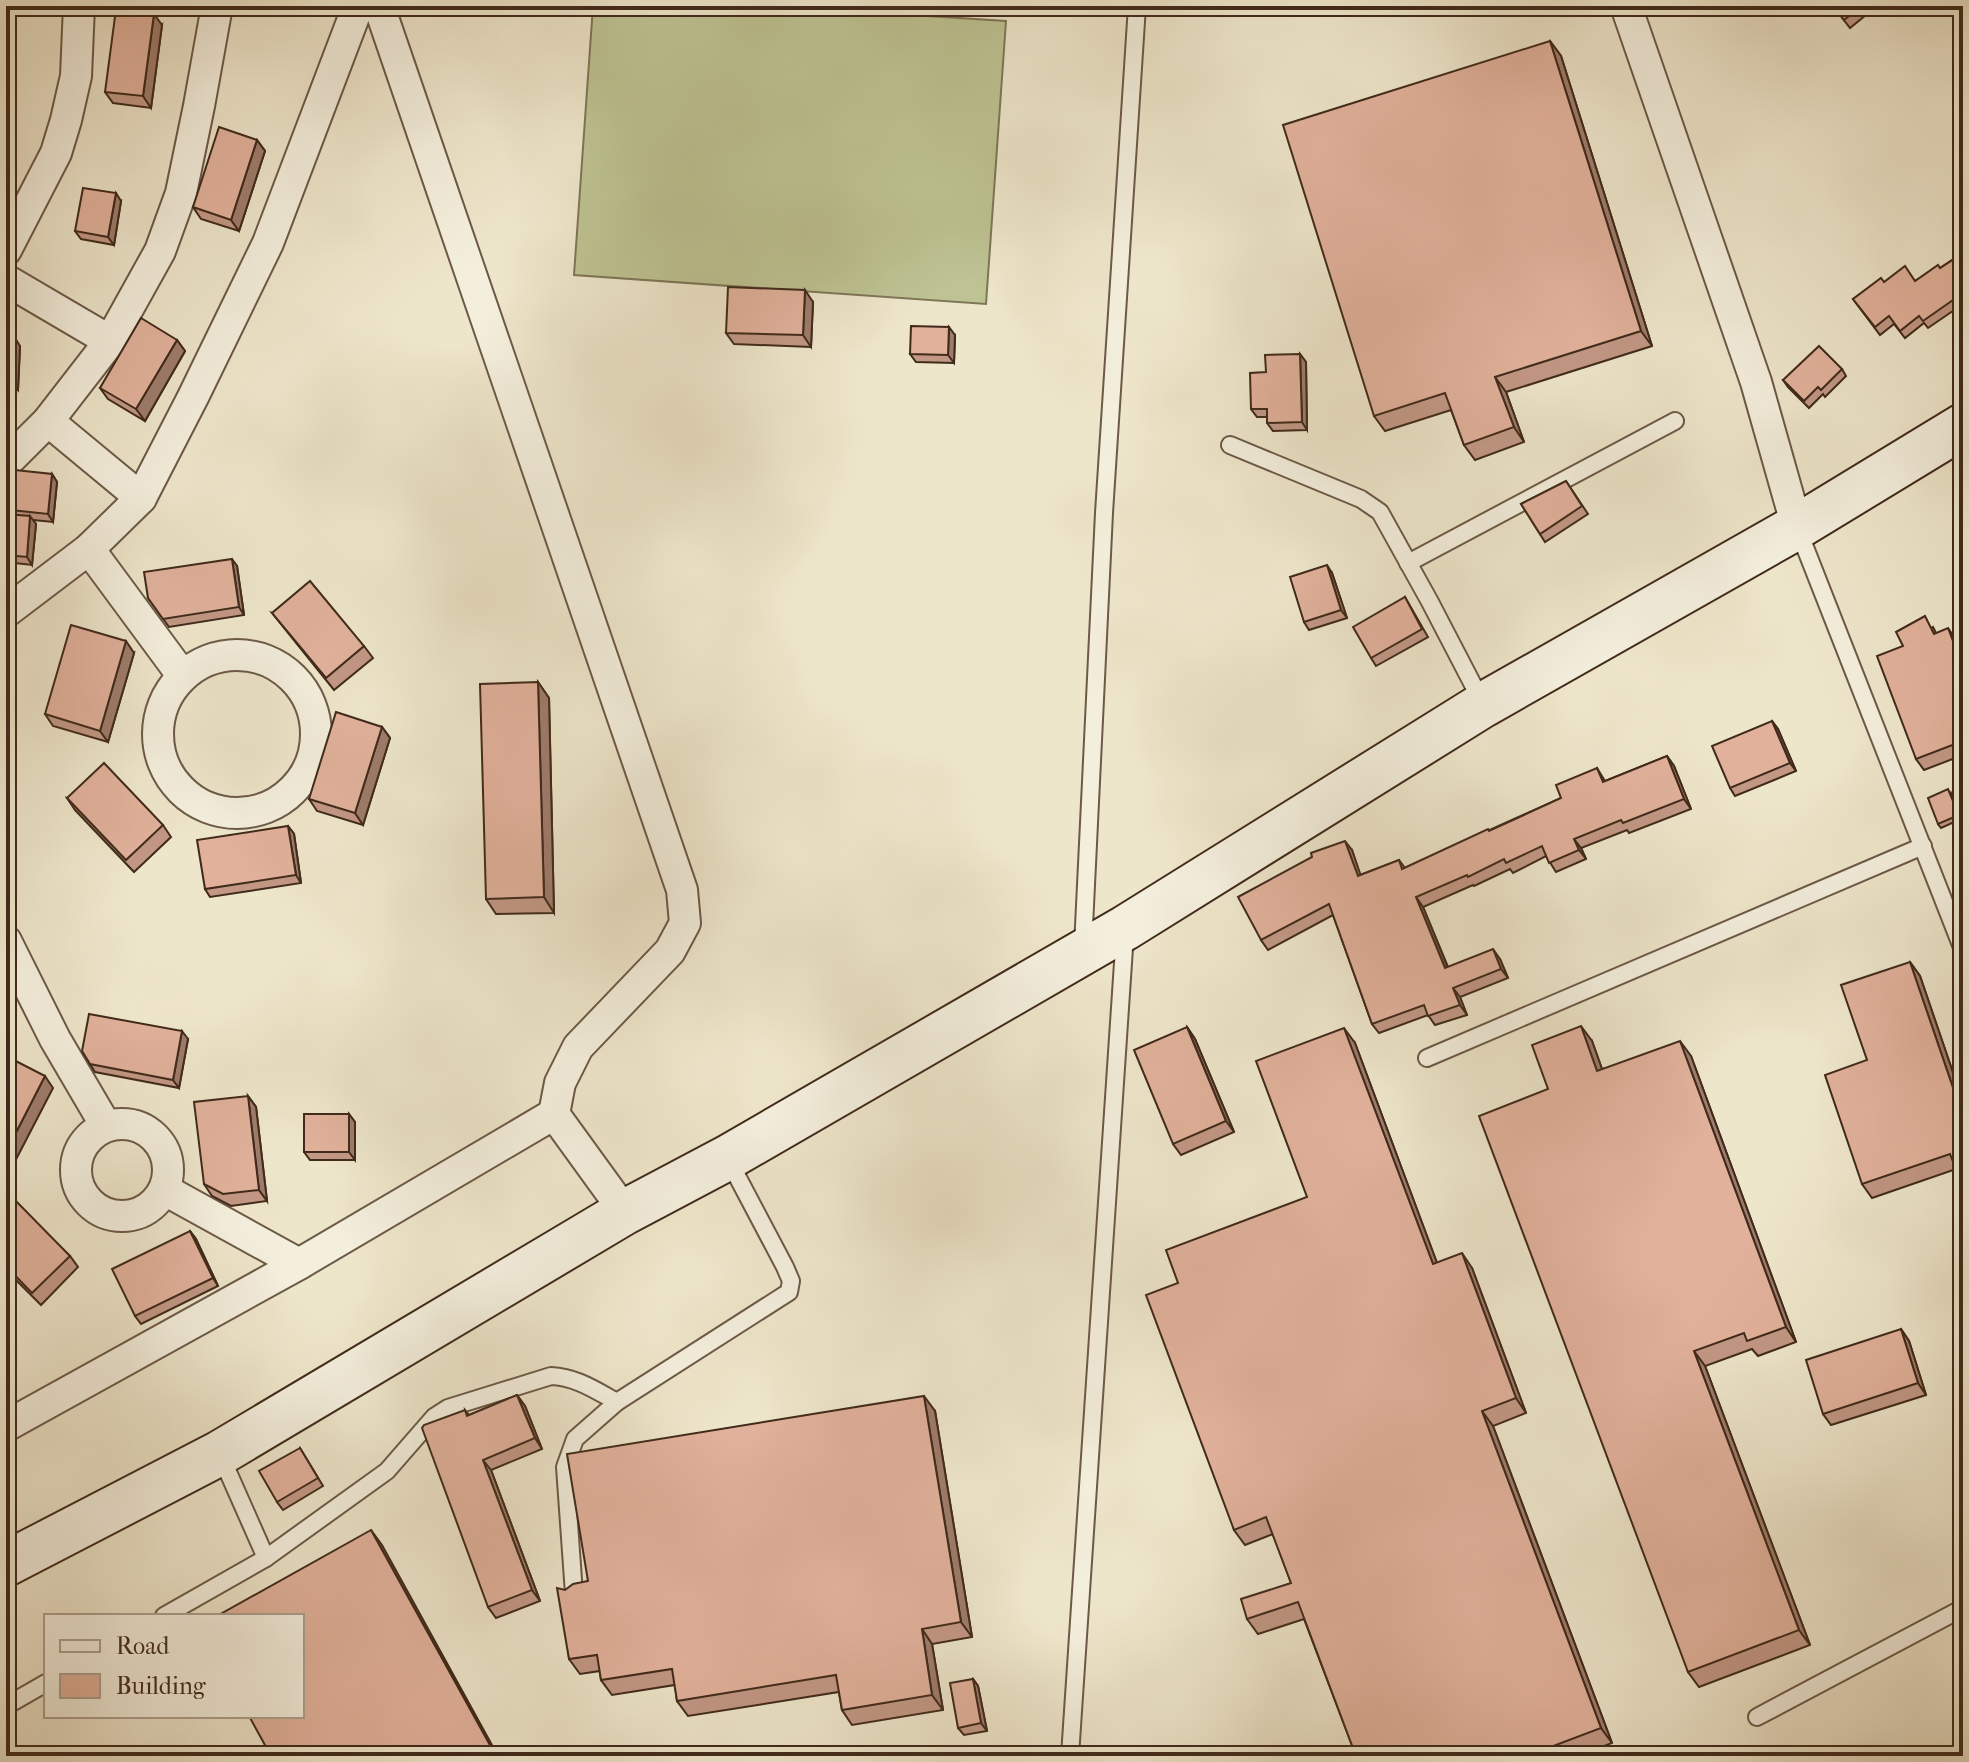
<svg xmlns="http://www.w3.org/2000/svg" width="1969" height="1762" viewBox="0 0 1969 1762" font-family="'IM FELL French Canon',serif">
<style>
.grass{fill:#bec393;stroke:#7f7657;stroke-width:2}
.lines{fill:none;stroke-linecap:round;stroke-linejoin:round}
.lane-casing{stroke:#6c5947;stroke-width:20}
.street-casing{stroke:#6c5947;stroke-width:34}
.secondary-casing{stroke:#402a1b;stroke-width:48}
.lane{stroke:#f4efdd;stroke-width:16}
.street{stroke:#f4efdd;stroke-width:30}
.secondary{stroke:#f4efdd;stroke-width:44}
.wall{fill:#c29885;stroke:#402a1b;stroke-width:2}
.shaded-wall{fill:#9e7c6c;stroke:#402a1b;stroke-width:2}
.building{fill:#e1b19b;stroke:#402a1b;stroke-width:2}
</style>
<rect width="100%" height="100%" fill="#eee6cb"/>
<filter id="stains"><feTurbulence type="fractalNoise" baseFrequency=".0025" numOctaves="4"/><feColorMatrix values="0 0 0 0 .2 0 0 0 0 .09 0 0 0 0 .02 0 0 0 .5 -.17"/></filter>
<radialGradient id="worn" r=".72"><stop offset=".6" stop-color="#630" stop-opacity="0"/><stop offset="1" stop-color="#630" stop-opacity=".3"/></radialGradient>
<path class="grass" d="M593 6H770L1006 21 986 304 574 275Z"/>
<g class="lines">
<defs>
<g id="lane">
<path d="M1230 445 1361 499 1380 512 1430 602 1483 704"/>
<path d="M1797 527 1963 950"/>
<path d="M1408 563 1675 421"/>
<path d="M1083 947 1104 513 1137 6"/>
<path d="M1427 1058 1923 846"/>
<path d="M266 1558 387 1471 434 1417 448 1408 551 1376C576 1377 595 1390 617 1402"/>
<path d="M574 1594 565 1467 575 1439 617 1402 789 1292 791 1281 785 1267 728 1159"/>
<path d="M164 1616 266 1558 220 1454"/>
<path d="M6 1706 46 1683"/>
<path d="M1757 1717 1963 1608"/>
<path d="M1070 1756 1125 933"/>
</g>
<g id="street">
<path d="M379 6 682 890 685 923 670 951 578 1047 560 1083 554 1114 625 1212"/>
<path d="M1626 6 1756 382 1797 527"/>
<path d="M6 250 56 153 66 120 76 76 79 6"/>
<path d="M6 280 110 341"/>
<path d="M48 421 141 498"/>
<path d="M6 463 48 421 110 341 160 251 181 193 199 106 217 6"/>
<path d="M89 549 182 675"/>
<path d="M6 612 89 549 141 498 193 397 268 243 358 6"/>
<circle cx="237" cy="734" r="79"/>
<path d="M6 941 55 1039 106 1126"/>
<circle cx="122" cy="1170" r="46"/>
<path d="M165 1190 299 1264"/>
<path d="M6 1426 299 1264 554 1114"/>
</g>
<path id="secondary" d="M6 1564 220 1453 625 1212 727 1158 1125 928 1483 705 1797 527 1963 426"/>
</defs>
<use href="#lane" class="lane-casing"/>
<use href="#street" class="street-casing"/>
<use href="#secondary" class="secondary-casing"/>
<use href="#lane" class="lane"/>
<use href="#street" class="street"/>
<use href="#secondary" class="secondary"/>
</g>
<g class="wall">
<path d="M1833 6H1877L1850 28Z"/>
<path d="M162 25 151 108 113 103 105 92Z"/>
<path d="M1550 41 1561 56 1652 346 1506 392 1524 442 1475 460 1464 445 1451 410 1385 431 1374 416Z"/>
<path d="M257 140 265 151 239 231 201 219 193 207Z"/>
<path d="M121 201 114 245 81 239 75 231Z"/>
<path d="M1963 253V304L1928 328 1924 323 1905 338 1894 324 1880 335 1853 299 1884 282 1915 281 1940 268Z"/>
<path d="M813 302 811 347 734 344 726 333Z"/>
<path d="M955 335 954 363 916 362 910 354Z"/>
<path d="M6 337 20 346 18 390 6 389Z"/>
<path d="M177 340 185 351 145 421 108 399 100 388Z"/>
<path d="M1300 354 1306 362 1307 430 1273 431 1267 423V417H1257L1251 409 1266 372Z"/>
<path d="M1842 369 1846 376 1825 397 1823 394 1809 408 1788 387 1783 380Z"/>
<path d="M52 474 57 482 53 522 33 520 36 524 32 565 6 562V514L14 515 11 510Z"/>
<path d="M1566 481 1588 514 1545 542 1521 504Z"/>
<path d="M237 566 244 615 169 627 148 598Z"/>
<path d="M1332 573 1347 618 1309 630 1304 622Z"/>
<path d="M1405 597 1428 637 1376 666 1371 658Z"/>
<path d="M272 613 364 646 373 658 334 690Z"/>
<path d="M1933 627 1936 633 1956 640 1963 657V755L1924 770 1916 759 1903 646Z"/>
<path d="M134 653 108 742 53 726 45 714Z"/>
<path d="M538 682 549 698 554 913 496 914 486 899Z"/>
<path d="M1772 721 1778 729 1796 771 1735 796 1730 788Z"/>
<path d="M382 727 390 738 363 825 317 811 309 799Z"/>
<path d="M1667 756 1674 766 1691 809 1629 833 1627 830 1581 848 1586 859 1556 872 1546 856 1513 873 1510 869 1474 886 1473 885 1423 907 1448 967 1500 959 1508 978 1460 997 1467 1015 1435 1025 1428 1015 1379 1033 1372 1024 1333 915 1268 950 1261 940 1352 850 1360 875 1399 860 1405 868 1561 798 1597 768 1605 781Z"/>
<path d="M1951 793 1961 819 1941 828 1938 824Z"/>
<path d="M67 798 163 825 171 837 134 872 75 810Z"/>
<path d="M288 826 294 834 301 883 210 897 205 889Z"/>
<path d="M1910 962 1920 976 1963 1102V1187L1956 1169 1872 1198 1862 1184 1867 1060Z"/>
<path d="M1187 1027 1195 1039 1234 1132 1181 1155 1173 1144Z"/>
<path d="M188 1039 179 1088 95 1072 90 1064Z"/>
<path d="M1592 1041 1602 1069 1691 1056 1796 1342 1758 1356 1752 1349 1705 1366 1810 1645 1699 1687 1688 1672 1548 1089Z"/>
<path d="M1355 1043 1437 1263 1472 1268 1526 1413 1493 1426 1612 1743 1578 1756H1356L1304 1619 1258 1634 1247 1619 1291 1583 1273 1534 1245 1545 1234 1530 1178 1283 1307 1197Z"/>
<path d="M248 1096 256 1107 267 1201 231 1206 212 1196 204 1184Z"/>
<path d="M349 1114 355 1122V1160H310L304 1152Z"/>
<path d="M6 1197 70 1256 78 1267 41 1305 6 1270Z"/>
<path d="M190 1231 196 1239 218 1286 141 1324 135 1316Z"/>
<path d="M1901 1329 1909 1341 1926 1395 1831 1425 1823 1414Z"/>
<path d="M517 1395 525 1406 542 1449 491 1470 540 1601 496 1618 488 1607 465 1410 469 1415Z"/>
<path d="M935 1411 972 1637 932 1644 943 1710 852 1725 842 1710 839 1692 688 1716 677 1701 675 1685 612 1695 601 1680 600 1671 580 1674 569 1659 565 1590 588 1581Z"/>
<path d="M300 1448 323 1486 283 1510 277 1502Z"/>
<path d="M973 1679 978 1686 987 1731 964 1735 958 1728Z"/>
</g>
<g class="shaded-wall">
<path d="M154 14 162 25 151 108 143 96Z"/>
<path d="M1550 41 1561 56 1652 346 1641 331Z"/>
<path d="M10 89 15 97 6 127V102Z"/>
<path d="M257 140 265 151 239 231 231 220Z"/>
<path d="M116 193 121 201 114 245 108 237Z"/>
<path d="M805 290 813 302 811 347 803 335Z"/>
<path d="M949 327 955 335 954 363 948 355Z"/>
<path d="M15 338 20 346 18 390 12 382Z"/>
<path d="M177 340 185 351 145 421 136 409Z"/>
<path d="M1300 354 1306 362 1307 430 1302 422Z"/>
<path d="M1495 377 1506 392 1524 442 1514 427Z"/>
<path d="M52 474 57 482 53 522 48 514Z"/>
<path d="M30 516 36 524 32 565 27 557Z"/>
<path d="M232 559 237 566 244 615 239 607Z"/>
<path d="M1327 565 1332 573 1347 618 1341 610Z"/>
<path d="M1948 628 1956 640 1963 657V667Z"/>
<path d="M126 641 134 653 108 742 100 731Z"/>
<path d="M538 682 549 698 554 913 544 897Z"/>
<path d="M1772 721 1778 729 1796 771 1790 763Z"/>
<path d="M382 727 390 738 363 825 355 813Z"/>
<path d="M1667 756 1674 766 1691 809 1684 799Z"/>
<path d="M288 826 294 834 301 883 296 875Z"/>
<path d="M1574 839 1581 848 1586 859 1579 850Z"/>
<path d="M1345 841 1352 850 1364 885 1358 876Z"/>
<path d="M1416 897 1423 907 1452 978 1445 968Z"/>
<path d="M1493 949 1500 959 1508 978 1501 969Z"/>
<path d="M1910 962 1920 976 1963 1102V1117Z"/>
<path d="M1453 988 1460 997 1467 1015 1460 1005Z"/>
<path d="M1581 1026 1592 1041 1608 1086 1597 1071Z"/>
<path d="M1187 1027 1195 1039 1234 1132 1226 1121Z"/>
<path d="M1344 1028 1355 1043 1443 1279 1433 1264Z"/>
<path d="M182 1031 188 1039 179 1088 173 1080Z"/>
<path d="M1680 1041 1691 1056 1796 1342 1786 1327Z"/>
<path d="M45 1076 53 1088 11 1169 6 1162V1152Z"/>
<path d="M248 1096 256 1107 267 1201 259 1190Z"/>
<path d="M349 1114 355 1122V1160L349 1152Z"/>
<path d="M190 1231 196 1239 218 1286 213 1278Z"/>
<path d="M1462 1253 1472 1268 1526 1413 1516 1398Z"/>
<path d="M1901 1329 1909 1341 1926 1395 1918 1383Z"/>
<path d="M1694 1351 1705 1366 1810 1645 1799 1630Z"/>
<path d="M517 1395 525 1406 542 1449 535 1438Z"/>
<path d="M924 1396 935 1411 972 1637 961 1622Z"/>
<path d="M1482 1411 1493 1426 1612 1743 1601 1728Z"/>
<path d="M483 1460 491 1470 540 1601 532 1590Z"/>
<path d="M371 1530 382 1545 498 1756H496Z"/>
<path d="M922 1629 932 1644 943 1710 932 1695Z"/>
<path d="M973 1679 978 1686 987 1731 981 1723Z"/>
</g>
<g class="building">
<path d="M1834 6H1862L1844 20Z"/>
<path d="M116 9 154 14 143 96 105 92Z"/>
<path d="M1550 41 1641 331 1495 377 1514 427 1464 445 1445 393 1374 416 1283 125Z"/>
<path d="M6 88 10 89 6 102Z"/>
<path d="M219 127 257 140 231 220 193 207Z"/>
<path d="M83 188 116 193 108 237 75 231Z"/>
<path d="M1963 253V293L1923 321 1919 316 1900 331 1889 316 1875 327 1853 299 1881 278 1884 282 1905 266 1915 281 1938 265 1940 268Z"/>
<path d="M728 287 805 290 803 335 726 333Z"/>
<path d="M141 318 177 340 136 409 100 388Z"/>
<path d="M911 326 949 327 948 355 910 354Z"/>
<path d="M6 337 15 338 12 382 6 381Z"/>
<path d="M1819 346 1842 369 1821 390 1818 387 1804 401 1783 380Z"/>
<path d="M1300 354 1302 422 1267 423V409H1251L1250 373 1266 372 1265 355Z"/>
<path d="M15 470 52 474 48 514 11 510Z"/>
<path d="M1566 481 1582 506 1540 534 1521 504Z"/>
<path d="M6 514 30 516 27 557 6 555Z"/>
<path d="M232 559 239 607 163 619 148 598 144 572Z"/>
<path d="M1327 565 1341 610 1304 622 1290 577Z"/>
<path d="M310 581 364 646 326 678 272 613Z"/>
<path d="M1405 597 1422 629 1371 658 1353 627Z"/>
<path d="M1925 616 1934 634 1948 628 1963 667V741L1916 759 1877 656 1903 646 1896 632Z"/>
<path d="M71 625 126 641 100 731 45 714Z"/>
<path d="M538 682 544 897 486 899 480 684Z"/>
<path d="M336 712 382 727 355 813 309 799Z"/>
<path d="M1772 721 1790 763 1730 788 1712 746Z"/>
<path d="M1667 756 1684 799 1623 823 1621 820 1574 839 1579 850 1549 863 1542 846 1506 863 1504 859 1468 877 1467 875 1416 897 1445 968 1493 949 1501 969 1453 988 1460 1005 1428 1016 1424 1005 1372 1024 1329 904 1261 940 1238 897 1312 857 1311 853 1345 841 1358 876 1399 860 1402 869 1488 829 1489 831 1561 798 1556 785 1597 768 1603 782Z"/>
<path d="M104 763 163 825 126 860 67 798Z"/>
<path d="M1948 789 1959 815 1938 824 1928 798Z"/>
<path d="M288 826 296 875 205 889 197 840Z"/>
<path d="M1910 962 1963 1117V1187L1950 1154 1862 1184 1825 1075 1867 1060 1841 985Z"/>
<path d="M89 1014 182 1031 173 1080 90 1064 82 1051Z"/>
<path d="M1581 1026 1597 1071 1680 1041 1786 1327 1747 1341 1744 1333 1694 1351 1799 1630 1688 1672 1479 1116 1548 1089 1532 1045Z"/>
<path d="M1187 1027 1226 1121 1173 1144 1134 1050Z"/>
<path d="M1344 1028 1433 1264 1462 1253 1516 1398 1482 1411 1601 1728 1527 1756H1356L1298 1602 1247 1619 1241 1599 1291 1583 1266 1517 1234 1530 1146 1295 1178 1283 1166 1250 1307 1197 1256 1061Z"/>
<path d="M6 1056 45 1076 6 1152Z"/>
<path d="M248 1096 259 1190 223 1194 204 1184 194 1102Z"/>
<rect x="304" y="1114" width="45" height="38"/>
<path d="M9 1194 70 1256 32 1293 6 1266V1197Z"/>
<path d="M190 1231 213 1278 135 1316 112 1269Z"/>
<path d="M1901 1329 1918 1383 1823 1414 1806 1360Z"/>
<path d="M517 1395 535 1438 483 1460 532 1590 488 1607 422 1428 424 1425 465 1410 467 1416Z"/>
<path d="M924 1396 961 1622 922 1629 932 1695 842 1710 836 1675 677 1701 672 1669 601 1680 597 1655 569 1659 557 1588 565 1590 573 1584 588 1581 567 1454Z"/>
<path d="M300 1448 318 1478 277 1502 259 1471Z"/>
<path d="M371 1530 496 1756H271L249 1716H302V1616H217Z"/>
<path d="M973 1679 981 1723 958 1728 950 1683Z"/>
<path d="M1950 1751 1952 1756H1936Z"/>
</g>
<rect width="1969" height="1762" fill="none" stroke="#eee6cb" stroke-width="32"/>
<rect x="8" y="8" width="1953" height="1746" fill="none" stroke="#402a1b" stroke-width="4"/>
<rect x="16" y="16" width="1937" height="1730" fill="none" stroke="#402a1b" stroke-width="2"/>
<rect x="44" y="1614" width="260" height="104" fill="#f4efdd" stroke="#aca08f" stroke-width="2"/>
<rect x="60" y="1640" width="40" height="12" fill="#f4efdd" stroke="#aca08f" stroke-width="2"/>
<text x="116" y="1654" font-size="24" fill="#402a1b">Road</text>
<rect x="60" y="1674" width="40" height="24" fill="#e1b19b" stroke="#aca08f" stroke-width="2"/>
<text x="116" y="1694" font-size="24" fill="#402a1b">Building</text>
<rect width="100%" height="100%" filter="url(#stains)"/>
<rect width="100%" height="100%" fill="url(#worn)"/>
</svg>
